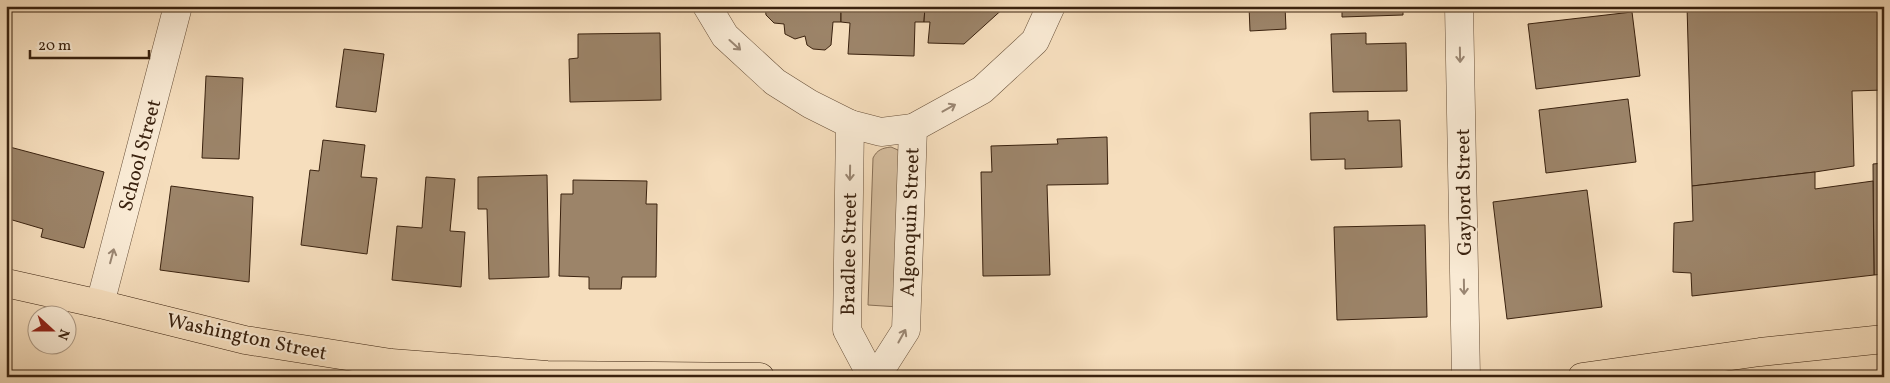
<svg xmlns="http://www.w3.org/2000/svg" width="1890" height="383" viewBox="0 0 1890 383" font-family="Vollkorn,serif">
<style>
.green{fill:#d6be9f;stroke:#887057}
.building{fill:#9c8469;stroke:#3a220f}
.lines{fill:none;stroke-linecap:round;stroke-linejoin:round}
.minor-casing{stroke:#69513a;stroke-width:29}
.major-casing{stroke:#3a220f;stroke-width:29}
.minor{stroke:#f9ead4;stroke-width:28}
.major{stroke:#f6debd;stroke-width:28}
.oneway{stroke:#9a8672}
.labels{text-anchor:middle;stroke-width:4;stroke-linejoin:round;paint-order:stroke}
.street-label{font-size:20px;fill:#3a220f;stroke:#f9ead4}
</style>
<rect width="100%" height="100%" fill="#f6debd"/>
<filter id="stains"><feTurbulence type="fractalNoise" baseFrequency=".004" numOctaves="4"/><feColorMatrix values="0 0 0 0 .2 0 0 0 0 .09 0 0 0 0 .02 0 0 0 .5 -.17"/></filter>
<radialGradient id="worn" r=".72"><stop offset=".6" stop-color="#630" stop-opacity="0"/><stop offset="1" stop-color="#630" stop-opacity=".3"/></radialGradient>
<path class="green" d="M891 147 898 150 902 157 899 307 868 305 873 158C877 150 882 148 891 147Z"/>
<g class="building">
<path d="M102 6H117L115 11Z"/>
<path d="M765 6H841V22H833L831 45 825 50 813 49 807 45 805 36 795 39 785 34 784 24 774 23 766 15Z"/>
<path d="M841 6H925L924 22H915L914 56 848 54 850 23 841 22Z"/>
<path d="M925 6H1006L964 44 928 43 930 22H924Z"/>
<path d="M1249 6H1285L1286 29 1250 31Z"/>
<path d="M1323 6H1403V15L1342 17V8H1323Z"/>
<path d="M1687 6H1884V90L1852 91 1854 166 1815 172 1692 186Z"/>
<path d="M1632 12 1640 76 1536 89 1528 24Z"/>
<path d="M660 33 661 100 570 102 569 59 578 58V34Z"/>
<path d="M1366 33V44L1406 43 1407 91 1333 92 1331 34Z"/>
<path d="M344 49 384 54 376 112 336 107Z"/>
<path d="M206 76 243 78 239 159 202 158Z"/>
<path d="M1628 99 1636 162 1546 173 1539 110Z"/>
<path d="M1368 111V121L1400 120 1402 167 1345 169V159L1311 160 1310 113Z"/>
<path d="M1107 137 1108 184 1047 185 1050 275 983 276 981 172H992L991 146 1058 144 1057 139Z"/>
<path d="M323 140 365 145 361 177 377 178 367 254 301 245 310 170 319 171Z"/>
<path d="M6 146 104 172 84 248 41 237 43 229 9 219 6 228Z"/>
<path d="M1884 163V274L1874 275 1873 164Z"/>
<path d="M1815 172V189L1873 181 1874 275 1692 296 1691 273 1673 272 1674 223 1693 221 1692 186Z"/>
<path d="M547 175 549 277 489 279 487 209H478V177Z"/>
<path d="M426 177 455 179 450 231 465 232 461 287 392 280 397 226 422 228Z"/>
<path d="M573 180 647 181 646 204H657L656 277H622L621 289H589V277L559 276 561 194H573Z"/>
<path d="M171 186 253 197 249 282 160 270Z"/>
<path d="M1587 190 1602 307 1507 319 1493 202Z"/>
<path d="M1425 225 1427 317 1337 320 1334 227Z"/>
<path d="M6 373 23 377H6Z"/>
</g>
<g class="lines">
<defs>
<g id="minor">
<path d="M707 6 725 36 775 82 810 104 850 124 881 132 913 128"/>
<path d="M1459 6 1466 377"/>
<path d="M850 124 847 330 872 377"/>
<path d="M100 304 178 6"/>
<path d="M876 377 906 330 913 128 982 90 1035 41 1051 6"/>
</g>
<g id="major">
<path d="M6 283 100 304 245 340 391 363 547 375 760 377"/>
<path d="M1582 377 1760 352 1884 339"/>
</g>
</defs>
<use href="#minor" class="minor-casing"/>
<use href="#major" class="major-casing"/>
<use href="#minor" class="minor"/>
<use href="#major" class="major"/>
</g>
<defs><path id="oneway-shaft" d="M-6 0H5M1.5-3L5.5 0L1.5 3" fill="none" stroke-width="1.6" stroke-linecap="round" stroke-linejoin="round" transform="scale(1.25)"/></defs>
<g class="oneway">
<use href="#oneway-shaft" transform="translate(735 45) rotate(42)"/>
<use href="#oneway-shaft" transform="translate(1460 55) rotate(89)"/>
<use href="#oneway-shaft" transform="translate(949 108) rotate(-29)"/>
<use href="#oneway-shaft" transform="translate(850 173) rotate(91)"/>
<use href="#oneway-shaft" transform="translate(112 256) rotate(-75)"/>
<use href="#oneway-shaft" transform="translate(1464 287) rotate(89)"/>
<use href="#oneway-shaft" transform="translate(902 336) rotate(-61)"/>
</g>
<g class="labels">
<g class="street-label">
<text transform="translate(139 155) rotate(-75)" y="7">School Street</text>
<text transform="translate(1463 192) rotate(-91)" y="7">Gaylord Street</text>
<text transform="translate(909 222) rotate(-88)" y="7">Algonquin Street</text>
<text transform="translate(848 254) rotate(-89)" y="7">Bradlee Street</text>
<text transform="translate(247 336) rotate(12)" y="7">Washington Street</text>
</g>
</g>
<rect width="1890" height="383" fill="none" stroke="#f6debd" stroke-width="25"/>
<rect x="8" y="8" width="1875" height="368" fill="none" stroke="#3a220f" stroke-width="2.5"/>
<rect x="12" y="12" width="1865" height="358" fill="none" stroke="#3a220f"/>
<g transform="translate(52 330) rotate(111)"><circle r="24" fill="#f9ead4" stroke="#ad9a85"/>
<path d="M0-4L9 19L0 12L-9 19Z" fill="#8f2418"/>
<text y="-8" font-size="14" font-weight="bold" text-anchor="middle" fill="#3a220f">N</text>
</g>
<path d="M30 50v8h119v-8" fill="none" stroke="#3a220f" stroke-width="2.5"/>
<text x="38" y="50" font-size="15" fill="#3a220f" stroke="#f9ead4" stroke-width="4" paint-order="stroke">20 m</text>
<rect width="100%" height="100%" filter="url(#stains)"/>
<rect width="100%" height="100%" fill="url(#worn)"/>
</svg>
